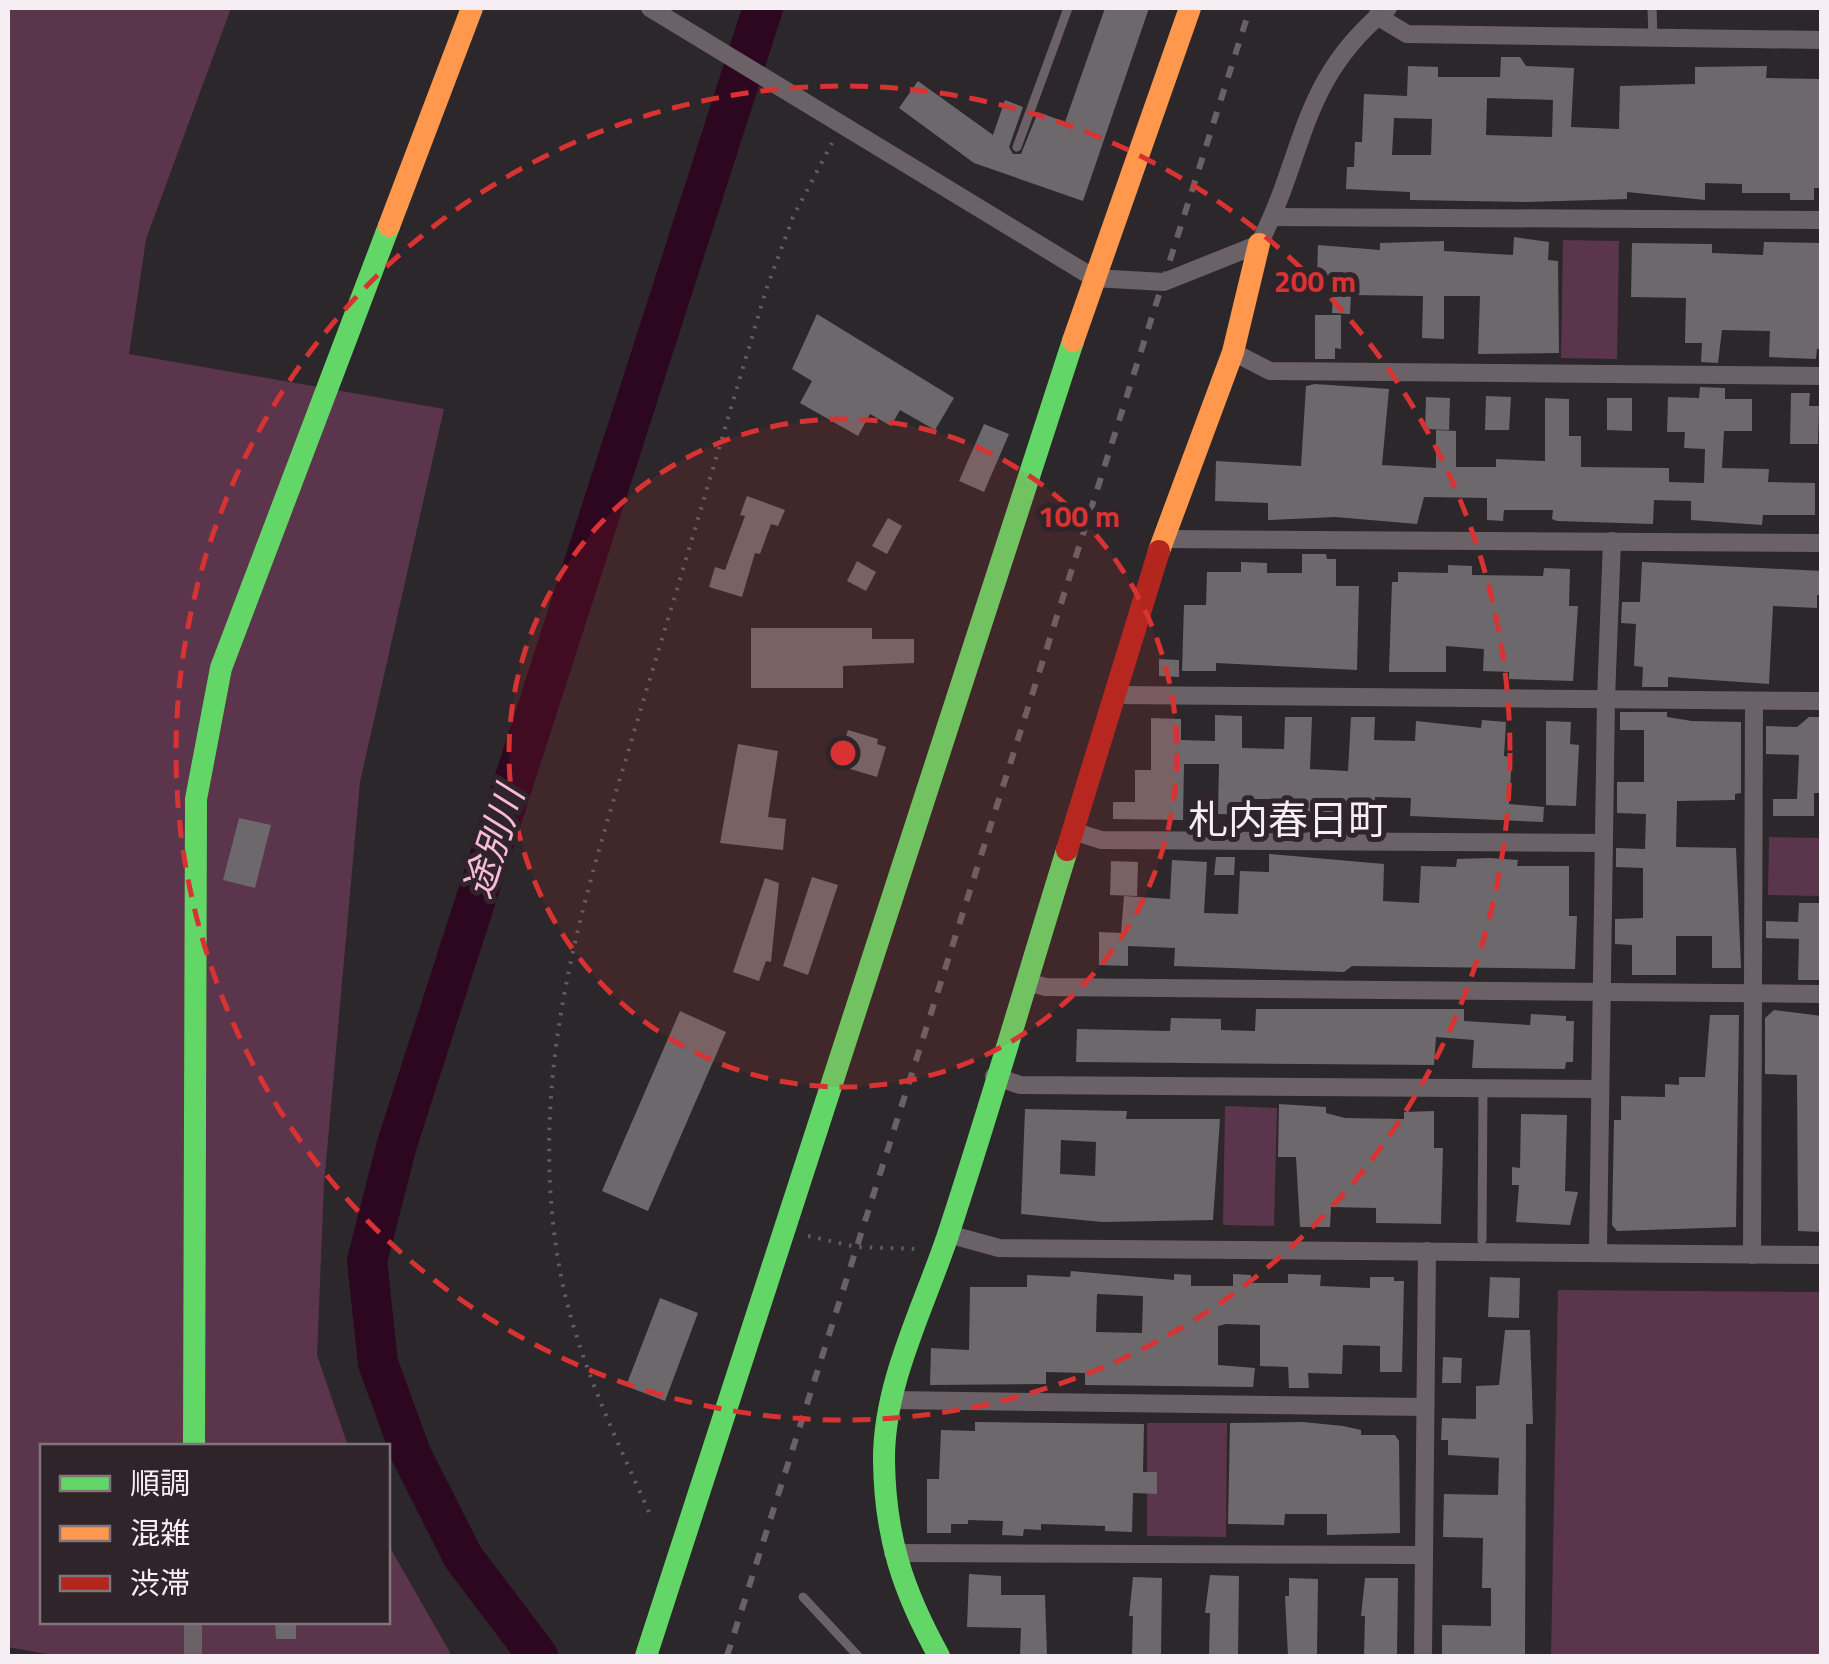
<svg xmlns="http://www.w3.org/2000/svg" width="1829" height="1664" viewBox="0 0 1829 1664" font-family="'Titillium Web','Noto Sans JP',sans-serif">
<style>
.green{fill:#5b354c}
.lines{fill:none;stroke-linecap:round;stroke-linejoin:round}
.river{stroke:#2d0620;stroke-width:40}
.building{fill:#6d686b;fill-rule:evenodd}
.path{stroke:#635d60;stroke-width:4;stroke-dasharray:2.5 8;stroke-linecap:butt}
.lane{stroke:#6b6267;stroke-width:9}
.street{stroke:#6b6267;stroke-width:18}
.fast{stroke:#63d668;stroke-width:22}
.slow{stroke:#ff974d;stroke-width:22}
.jam{stroke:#b3261e;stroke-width:22}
.rail{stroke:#686266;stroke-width:6;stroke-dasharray:12 12;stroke-linecap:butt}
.ring{fill:none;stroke:#d83232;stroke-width:5;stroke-dasharray:18 12}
.labels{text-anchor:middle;stroke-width:10;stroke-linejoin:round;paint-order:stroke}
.water-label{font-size:38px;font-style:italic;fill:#f9bade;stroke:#2f242a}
.quarter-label{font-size:40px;fill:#f6eef2;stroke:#2f242a}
.centre{fill:#d83232;stroke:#2f242a;stroke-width:5}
.ring-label{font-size:30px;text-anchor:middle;font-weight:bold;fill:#d83232;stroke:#2f242a;stroke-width:10;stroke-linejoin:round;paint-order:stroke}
</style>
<rect width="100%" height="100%" fill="#2c272a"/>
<g class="green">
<path d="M8 8H231L146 239 129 354 444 409 360 782 324 1184 317 1355 348 1446H42V1622H388V1544L452 1656H57L8 1647Z"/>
<path d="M1563 240 1619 241 1617 359 1561 358Z"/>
<path d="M1769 837 1821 838V896L1768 895Z"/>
<path d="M1225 1106 1277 1108 1274 1226 1223 1225Z"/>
<path d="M1558 1290 1821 1292V1656H1551Z"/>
<path d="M1147 1423H1227L1226 1537 1147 1536Z"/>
</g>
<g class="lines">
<path class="river" d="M538 1656 463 1557 411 1454 378 1363 367 1261 397 1144 763 8"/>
</g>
<g class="building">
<path d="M1105 8H1149L1083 201 974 163 899 108 918 81 993 135 1005 100 1023 107 1009 147 1013 154H1021L1038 112 1065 122Z"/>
<path d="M1501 57H1520L1526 66 1574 68 1571 127 1619 129 1620 86 1695 84V67L1767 66 1766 78 1822 79V188H1814V200H1790V193H1742V184L1705 183V200L1627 192V199L1527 202 1410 200V192L1346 189 1347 167H1354L1355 142H1362L1364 94 1407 96 1408 66 1438 67V77H1500ZM1487 98 1553 100 1552 137 1486 135ZM1394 118 1432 119 1431 155H1392Z"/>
<path d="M1514 237 1549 242 1548 260 1558 261 1559 353 1478 354 1480 296H1444V339L1422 338 1423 296 1351 295 1350 314 1332 313 1334 278H1317L1318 245 1380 250V243L1444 241V251L1513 255Z"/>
<path d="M1764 242 1822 243V349H1817L1816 359 1769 357 1770 331 1722 330 1718 363 1701 362 1702 343H1685L1686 298 1631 297 1632 243 1712 244V253L1763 255Z"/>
<path d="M817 314 954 398 935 430 900 410 891 426 870 414 858 436 800 403 812 381 792 369Z"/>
<path d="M1315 315H1341V349L1335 348V359H1315Z"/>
<path d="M1315 384 1389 389 1382 465 1436 468V430L1456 431V467H1496V459L1545 461V398L1569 399V436H1581V467L1669 468V482L1704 483 1705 449 1684 448 1685 432H1667L1668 397 1699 398 1700 387 1725 388V399H1752V431H1724L1722 468 1769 469 1768 482 1815 483V515H1763L1762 525 1691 520V501L1654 500 1653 524 1557 521 1552 519 1553 510H1504L1503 521 1487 520V498L1424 497 1417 524 1335 517 1268 520V503L1215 501 1216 461 1301 466 1306 386Z"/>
<path d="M1791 393H1810L1809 406H1819L1818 444H1790Z"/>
<path d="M1486 396 1511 397 1509 430H1485Z"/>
<path d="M1426 397 1450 398 1449 430 1425 429Z"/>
<path d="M1607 398H1632V431L1607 430Z"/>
<path d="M984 424 1009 434 984 492 959 481Z"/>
<path d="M747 496 785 510 778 526 771 524 760 554 755 553 742 597 709 587 715 567 725 570 745 516 740 515Z"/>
<path d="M888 518 902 526 887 554 872 546Z"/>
<path d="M1302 554H1326L1327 559H1336V586H1359L1357 670 1216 663V671H1182L1184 605H1206L1207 572H1241V562L1267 563V573H1302Z"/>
<path d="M857 561 876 572 866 591 847 581Z"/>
<path d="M1642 562 1822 571V595H1817V608L1773 606 1769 684 1668 677V687H1642L1643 667 1634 666 1636 624 1621 623 1622 602H1640Z"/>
<path d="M1448 565 1472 566V575L1543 576 1544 568 1570 569 1569 606H1578L1573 681 1509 679V672L1483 671 1484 649 1446 646V672H1389L1392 582H1398V572L1448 573Z"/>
<path d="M751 628H872V639H914V663L843 666V688H751Z"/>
<path d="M1159 659 1179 660V677L1159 676Z"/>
<path d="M1620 712H1667V717L1692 721 1741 722V793L1735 794V800L1677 801 1676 847 1736 848 1741 968H1712V936H1676V975H1632V945L1615 944V919L1643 918V868L1616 867V848L1645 849 1646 814 1617 813V782H1644V730H1620Z"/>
<path d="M1215 715 1242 716V748L1284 749 1285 717H1312L1310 769 1348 771 1351 717H1375L1374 740 1415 741 1416 721 1481 728 1482 720 1506 722 1504 756 1512 757 1509 804 1544 807 1543 822 1410 816 1411 798 1375 797 1374 818 1316 815V820H1295V813H1288L1289 799H1254V815L1218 814 1219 764H1184L1183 820 1113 819V802H1135V770H1151V718L1181 719V740L1215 741Z"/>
<path d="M1809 717H1822V793H1814V816H1773V799H1797L1799 755 1766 754V726L1797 727Z"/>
<path d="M1546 721 1571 722 1570 744 1579 745 1576 806 1546 805Z"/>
<path d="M848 730 878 739 877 744 886 747 877 777 837 765Z"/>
<path d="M738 744 778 751 768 817 786 819 783 850 720 843Z"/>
<path d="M239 818 271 825 255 888 223 880Z"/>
<path d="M1269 854 1384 864 1383 901 1419 903 1421 866 1456 867 1457 859 1490 858 1518 860 1517 866H1569V916H1577L1575 969 1352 966 1344 972 1174 966 1175 948 1128 946V966L1099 965V932L1121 933 1124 896 1170 899 1172 860 1207 862 1204 913 1238 914 1240 871 1269 872Z"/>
<path d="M1216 857H1235L1234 875H1214Z"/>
<path d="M1111 861 1138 862 1137 896 1110 895Z"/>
<path d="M812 877 838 885 808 975 783 966Z"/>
<path d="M765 878 779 883 771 962 766 961 759 981 733 972Z"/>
<path d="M1799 903H1822V980H1798L1799 939 1766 938V921L1798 922Z"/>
<path d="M1256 1009H1464V1021L1530 1025 1531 1014 1566 1016V1021H1574L1573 1062H1566L1565 1069 1472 1068 1474 1040 1436 1037 1434 1065 1076 1062 1077 1029 1170 1031 1171 1018 1221 1019V1030L1255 1031Z"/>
<path d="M1774 1010 1822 1016V1232L1798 1231 1797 1075 1765 1074V1018Z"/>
<path d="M680 1011 726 1032 648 1211 602 1191Z"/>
<path d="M1710 1015H1739L1736 1227 1617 1231 1612 1225 1614 1120H1621V1096L1665 1097V1084L1679 1085V1077H1705Z"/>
<path d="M1279 1104 1326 1107V1113L1345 1118 1404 1119V1112L1434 1111V1148H1443L1441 1224 1376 1223V1208L1331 1207 1330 1227H1300L1296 1157H1278Z"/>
<path d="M1025 1109 1127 1111 1126 1119H1220L1213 1220 1102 1222 1021 1214ZM1061 1140 1096 1142 1095 1176 1060 1174Z"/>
<path d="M1521 1114 1567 1115 1565 1191 1578 1192 1570 1225 1516 1222 1519 1185H1512V1167L1520 1168Z"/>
<path d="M1071 1271 1174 1280V1274L1191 1275V1286H1233V1274L1251 1275V1283H1288V1274L1321 1275 1320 1286 1370 1288V1277H1394V1281H1404L1402 1372H1380V1346L1343 1345 1342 1374 1308 1373 1309 1388H1289L1288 1367 1260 1366V1325L1226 1324 1218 1326V1365L1255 1368 1253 1387 1085 1385V1373L1046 1372V1384L930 1385 931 1348 969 1350 970 1287H1027V1275L1070 1277ZM1097 1294 1143 1296 1142 1333 1096 1332Z"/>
<path d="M1490 1277 1520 1278 1519 1318 1488 1317Z"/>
<path d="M660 1298 698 1313 665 1401 626 1386Z"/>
<path d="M1505 1330H1530L1533 1424H1526L1525 1656H1442V1625L1491 1626V1588H1482L1483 1538 1443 1537 1444 1494 1498 1495 1499 1458 1448 1455V1440H1441L1442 1418 1476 1419V1386L1499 1385Z"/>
<path d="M1443 1357 1462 1358 1461 1383H1442Z"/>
<path d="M975 1422 1144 1424 1143 1472H1157V1494L1133 1493 1132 1532 1105 1531V1526L1041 1524V1530L1024 1529 1023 1536 1002 1535 1003 1521 968 1520V1524H951V1533H927V1479H939L941 1430 975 1431Z"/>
<path d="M1303 1422 1343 1426 1361 1430V1435H1395L1399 1441 1400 1533 1327 1535V1514H1285L1284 1525 1228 1524 1230 1423Z"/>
<path d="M969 1574 1001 1576V1595H1045L1047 1656H1020L1021 1628 967 1627Z"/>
<path d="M1210 1575 1239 1576 1238 1656H1209L1210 1613H1205Z"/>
<path d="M1133 1577 1162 1578 1161 1656H1132L1133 1616H1129Z"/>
<path d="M1289 1578 1318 1579 1317 1656H1288L1285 1596H1289Z"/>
<path d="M1365 1578H1398L1397 1656H1364L1365 1616H1361Z"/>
<path d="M275 1622H296V1639H276Z"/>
</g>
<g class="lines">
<g class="path">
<path d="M808 1236 857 1247 917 1249"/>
<path d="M649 1512C614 1434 576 1356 560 1271 523 1066 588 889 645 695 686 560 726 425 766 290L793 217 832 143"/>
</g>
<g class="lane">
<path d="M1652 8 1653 38"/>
<path d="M1017 147 1068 8"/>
<path d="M1482 1240 1483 1088"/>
<path d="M803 1597 858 1656"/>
</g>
<g class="street">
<path d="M650 8 1094 278 1164 282 1259 244C1306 153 1299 80 1388 8"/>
<path d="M1377 16 1407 34 1822 40"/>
<path d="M1273 217 1822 220"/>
<path d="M1233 352 1270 371 1822 376"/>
<path d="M1163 539 1822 543"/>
<path d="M1116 695 1822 701"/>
<path d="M1073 831 1101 840 1603 843"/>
<path d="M1026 982 1046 987 1822 994"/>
<path d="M994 1076 1020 1085 1600 1089"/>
<path d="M948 1234 999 1248 1822 1255"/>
<path d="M1598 1250 1606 699 1612 541"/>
<path d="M1752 1255 1754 701"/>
<path d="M891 1400 1425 1407"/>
<path d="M893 1553 1424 1555"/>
<path d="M193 1656V1622"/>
<path d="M1423 1656 1427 1251"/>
</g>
<g class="fast">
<path d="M194 1446 196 799 221 668 389 226"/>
<path d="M646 1656 1073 341"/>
<path d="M939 1656C903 1591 885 1537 884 1461 883 1384 924 1307 948 1235 990 1108 1027 979 1067 850"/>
</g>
<g class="slow">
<path d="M389 226 472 8"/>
<path d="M1073 341 1190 8"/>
<path d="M1159 551 1233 352 1259 244"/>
</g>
<path class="jam" d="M1067 850 1159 551"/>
<path class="rail" d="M727 1656 1250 8"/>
</g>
<circle cx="843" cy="753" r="334" fill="#d83232" fill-opacity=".12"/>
<g class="ring">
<circle cx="843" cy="753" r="334"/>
<circle cx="843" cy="753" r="667"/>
</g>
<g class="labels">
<g class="water-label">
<text transform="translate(494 842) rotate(-72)" y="13">途別川</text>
</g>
<g class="quarter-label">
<text x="1288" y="834">札内春日町</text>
</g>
</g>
<circle cx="843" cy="753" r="15" class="centre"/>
<g class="ring-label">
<text x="1315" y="292">200 m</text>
<text x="1079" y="527">100 m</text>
</g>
<rect width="1829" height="1664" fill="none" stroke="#f6eef2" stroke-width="20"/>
<rect x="40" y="1444" width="350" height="180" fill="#2f242a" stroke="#7f757a" stroke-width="2.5"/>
<rect x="60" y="1476" width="50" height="15" fill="#63d668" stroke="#7f757a" stroke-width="2.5"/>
<text x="130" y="1494" font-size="30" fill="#f6eef2">順調</text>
<rect x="60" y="1526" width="50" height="15" fill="#ff974d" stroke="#7f757a" stroke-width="2.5"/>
<text x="130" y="1544" font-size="30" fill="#f6eef2">混雑</text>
<rect x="60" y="1576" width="50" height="15" fill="#b3261e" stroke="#7f757a" stroke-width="2.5"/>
<text x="130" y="1594" font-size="30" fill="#f6eef2">渋滞</text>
</svg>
